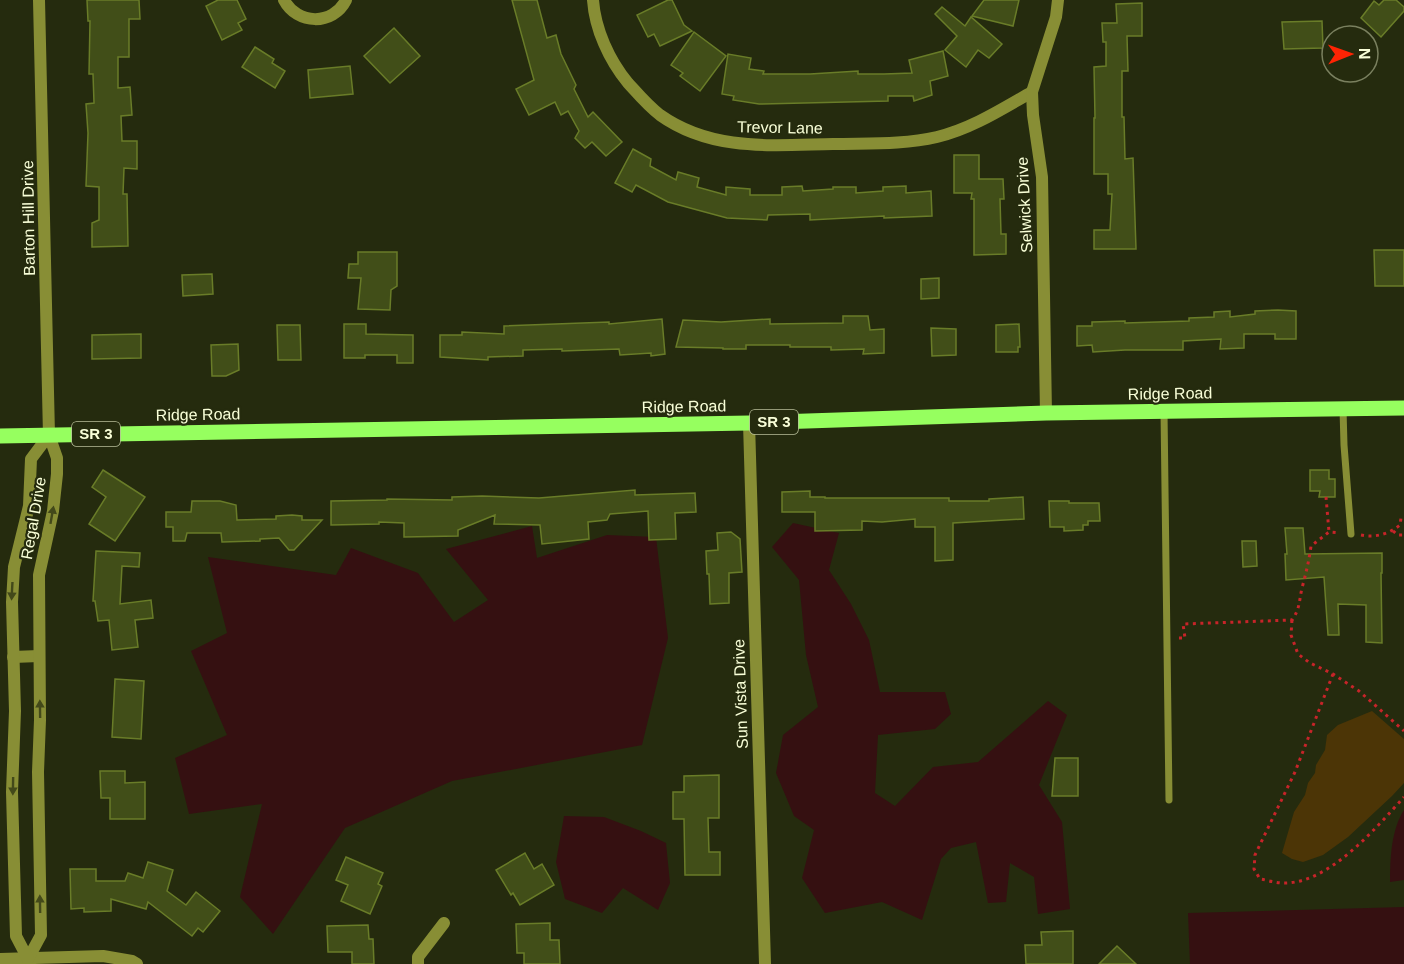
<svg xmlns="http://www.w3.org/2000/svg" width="1404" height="964" viewBox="0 0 1404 964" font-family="Helvetica,sans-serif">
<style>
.green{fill:#351011}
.water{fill:#4c3506}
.building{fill:#414e18;stroke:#697c28;stroke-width:1.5}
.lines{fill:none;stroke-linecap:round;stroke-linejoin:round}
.path{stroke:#c72429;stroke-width:3;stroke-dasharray:3 4.5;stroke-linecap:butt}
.service{stroke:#888e35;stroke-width:7}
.minor{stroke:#888e35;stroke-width:12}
.primary{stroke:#96ff5f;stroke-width:15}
.oneway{fill:#43491a}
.labels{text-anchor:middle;stroke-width:4.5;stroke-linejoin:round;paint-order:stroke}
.shield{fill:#252b0e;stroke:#b9bf9b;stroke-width:1.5}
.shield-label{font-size:15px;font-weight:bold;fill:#f9ffd8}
.street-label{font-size:16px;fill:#f9ffd8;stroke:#252b0e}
</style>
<rect width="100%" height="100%" fill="#252b0e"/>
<g class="green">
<path d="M793 523 839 533 829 570 851 604 869 640 880 692H945L951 714 935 729 878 735 875 793 895 806 933 767 978 762 1048 701 1067 715 1039 785 1062 822 1070 909 1038 914 1034 877 1010 863 1006 902 988 903 976 842 951 848 941 859 922 920 882 902 825 913 802 878 814 830 794 816 776 773 783 735 818 707 806 655 799 580 772 547Z"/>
<path d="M532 526 537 558 607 535 656 537 668 638 642 745 452 781 345 828 273 934 240 897 262 804 189 814 175 758 227 735 191 651 227 633 208 557 336 575 351 548 418 573 454 622 488 600 446 549Z"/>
<path d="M1404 810V880L1390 882C1390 859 1391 830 1404 810Z"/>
<path d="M564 816 604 817 641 831 666 843 670 883 658 910 623 888 602 913 565 899 556 862Z"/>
<path d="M1404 907V964H1190L1188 913Z"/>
</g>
<path class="water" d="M1372 711 1404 739V783L1392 796 1348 837 1323 855 1303 862 1292 859 1282 853 1294 812 1305 795 1308 783 1315 773 1316 765 1325 750 1327 735 1338 725Z"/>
<g class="building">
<path d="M87 0H139L140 19H129V57H118V88L130 87 132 115 121 116 122 141H137V169L124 168 123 194H127L128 246 92 247V223L99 220V187L86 186 88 133 86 104 94 103 93 74H89L90 21H88Z"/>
<path d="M218 0H237L246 19 238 23 242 30 222 40 206 6Z"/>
<path d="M512 0H537L547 38 556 35 561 54 576 85 574 89 588 117 593 112 622 142 606 156 592 142 585 148 575 138 579 131 568 111 561 115 555 102 529 115 516 89 534 80Z"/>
<path d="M668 0H672L684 25 692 31 660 46 654 34 648 37 637 15Z"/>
<path d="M984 0H1019L1013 26 972 16Z"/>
<path d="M1384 0H1396L1404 7V11L1381 37 1361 18 1374 1 1379 5Z"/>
<path d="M1142 3V36H1127L1128 71H1122V117H1124L1125 159 1133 158 1136 249H1094V230H1110L1112 194H1108V174H1094V118H1095L1094 67 1106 66V42H1103L1102 23H1117L1116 4Z"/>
<path d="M942 7 965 26 971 17 1002 44 989 58 978 50 966 67 945 50 957 36 935 14Z"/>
<path d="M1322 21 1323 48 1284 49 1282 22Z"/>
<path d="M394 28 420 56 390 83 364 56Z"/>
<path d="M694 32 726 56 700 91 680 76 683 73 671 65Z"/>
<path d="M255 47 274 59 272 63 285 71 275 88 242 67Z"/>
<path d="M943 51 948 76 930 81 932 95 914 101 913 96H888V101L759 104 733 100 734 96 722 94 728 54 751 58 749 69 764 71 763 74H810L858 71V74H884L912 73 909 60Z"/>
<path d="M350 66 353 94 310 98 308 70Z"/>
<path d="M633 149 651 159 650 166 676 180 678 172 699 178 697 187 726 195V187L750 189V195H782V187L802 186 803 191 833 189V187H856V193L883 191V187L906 186V193L931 191 932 216 884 218V216L810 220V214L768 215 767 220 727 218 668 202 636 185 632 192 615 183Z"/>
<path d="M954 155H979V179H1003L1004 199H1000L1001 234H1006V254L974 255V199H971L972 193H954Z"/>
<path d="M1374 250H1404V286H1375Z"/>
<path d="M358 252H397V286L391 290 390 310 358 309 361 278H348L349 264H358Z"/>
<path d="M212 274 213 294 183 296 182 275Z"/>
<path d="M939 278V298L921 299V279Z"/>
<path d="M1278 310 1296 311V339H1275V334H1244V348L1220 349 1221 339 1183 341V350H1125L1093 352 1092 345 1077 346V326H1092V322L1125 321V323L1189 321V318L1214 317V312L1230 311V317L1255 314V311Z"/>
<path d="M843 316H868L870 330 884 329V353L863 354 864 349 831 350V347H790V345H746V349H723V348L676 347 683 320 721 322 770 319V324L843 323Z"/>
<path d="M662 319 665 354 651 356V353L620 355 619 349 562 351V349L523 350V356L488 357V360L440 357V335H462V332L504 334V326L609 322V324Z"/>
<path d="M344 324H366V334L413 335V363H397V355H365V358H344Z"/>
<path d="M1019 324 1020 347H1018V352H996V325Z"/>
<path d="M277 325H300L301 360H278Z"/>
<path d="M931 328 956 329V355L932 356Z"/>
<path d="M141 334V358L92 359V335Z"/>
<path d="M238 344 239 370 226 376H212L211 345Z"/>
<path d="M103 470 145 497 115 541 89 524 106 497 92 487Z"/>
<path d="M1310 470H1329V479H1335V497H1319L1320 491H1310Z"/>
<path d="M635 490V495L695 493 696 512 675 513 676 539 649 540 648 511 610 514 607 520 588 522 589 539 542 544 540 525 494 524 495 515 458 530V536L404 537V523L379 522V524L331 525V501L387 500V499L452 500V497L482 496 539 498Z"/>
<path d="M810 491V497H825V498H949V501H989V499L1023 497 1024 519 953 523V560L935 561V527H915V519L882 522 862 521V530L815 531V512H782V492Z"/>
<path d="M192 501H220L236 505 237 520 276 519V516L292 515 302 516V520H322L294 550H289L279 538 260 539V541L222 542 221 533H187L185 541H173V527H166V512H191Z"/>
<path d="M1049 501H1069V503H1099L1100 521H1088V525H1083V530L1064 531V527H1050Z"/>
<path d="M1285 528H1303L1305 554 1382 553V573H1381L1382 643 1366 642V605L1338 604 1339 635H1328L1324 577 1286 580 1285 554H1287Z"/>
<path d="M731 532 740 539 742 572 729 573V603L710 604 709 574H707L706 551 718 550 717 533Z"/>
<path d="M1242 541H1256L1257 566 1243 567Z"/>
<path d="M96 551 140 553 139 567 122 566 120 604 151 600 153 618 135 620 138 647 112 650 109 620 98 621 95 601H93Z"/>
<path d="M115 679 144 681 141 739 112 737Z"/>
<path d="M1055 758H1078V796H1052Z"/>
<path d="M100 771H125V783L145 782V819H110V798H101Z"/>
<path d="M719 775V818H708L709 852H720V875H685L684 819H673V792H684V776Z"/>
<path d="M525 853 534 869 542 864 554 885 520 905 513 893 511 895 496 870Z"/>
<path d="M346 857 383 873 378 884 382 886 370 914 341 901 348 885 336 880Z"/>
<path d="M148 862 173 870 167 891 186 905 196 892 220 911 203 932 198 928 192 936 148 902 146 909 111 899V911L84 912V908L71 909 70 869H96V881H125L128 873 143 878Z"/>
<path d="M550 923V940H559L560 964H524V953H517L516 924Z"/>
<path d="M368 925 369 939H373L374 964H352V952H328L327 926Z"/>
<path d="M1073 931V964H1026L1025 945H1042L1041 932Z"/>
<path d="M1117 946 1136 964H1099Z"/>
</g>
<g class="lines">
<g class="path">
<path d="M1326 497 1329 532"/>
<path d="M1393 531 1398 535H1404"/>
<path d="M1361 535C1375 538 1389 534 1400 525L1401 518"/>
<path d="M1292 620 1291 635 1298 654 1310 663 1333 674 1359 691 1404 731"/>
<path d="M1179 638H1185L1183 624 1292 620C1300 609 1299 601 1302 588 1306 573 1309 561 1311 546L1329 532 1340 533"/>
<path d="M1333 674 1295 772 1255 855 1254 869 1260 879C1267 880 1275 883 1283 883 1329 884 1375 829 1404 797"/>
</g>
<g class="service">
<path d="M1343 409 1344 445 1351 534"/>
<path d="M1164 411 1169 800"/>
</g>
<g class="minor">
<path d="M284 0C297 25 333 26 346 0"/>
<path d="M593 0C595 29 609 60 628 83 638 94 648 106 660 115 712 152 773 145 833 144 867 143 903 145 937 137 971 129 1002 109 1032 92"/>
<path d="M1046 413 1042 177 1033 115 1032 92 1056 17 1058 0"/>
<path d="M749 423 765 964"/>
<path d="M13 657 39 656"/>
<path d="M0 959 103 956 132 961 137 964"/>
<path d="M28 959 41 935 38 772 40 720 39 575 53 511 57 474V458L49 435 39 0"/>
<path d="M28 959 16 936 12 792 15 711 12 602 14 567 29 506 31 459 49 435"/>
<path d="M418 964V957L444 923"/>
</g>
<path class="primary" d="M0 436 749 423 1046 413 1404 408"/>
</g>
<defs><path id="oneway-solid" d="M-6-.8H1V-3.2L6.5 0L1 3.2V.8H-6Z" transform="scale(1.5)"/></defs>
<g class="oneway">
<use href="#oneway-solid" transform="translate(52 515) rotate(-80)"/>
<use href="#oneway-solid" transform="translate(12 591) rotate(93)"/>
<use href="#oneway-solid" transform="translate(40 709) rotate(-91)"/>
<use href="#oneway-solid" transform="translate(13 786) rotate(91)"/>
<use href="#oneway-solid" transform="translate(40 904) rotate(-91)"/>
</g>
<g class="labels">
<g class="shield">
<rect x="750" y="410" width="48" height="24" rx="4.5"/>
<rect x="72" y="422" width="48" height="24" rx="4.5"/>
</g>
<g class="shield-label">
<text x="774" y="427">SR 3</text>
<text x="96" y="439">SR 3</text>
</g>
<g class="street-label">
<text transform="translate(780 127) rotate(1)" y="6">Trevor Lane</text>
<text transform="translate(1024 205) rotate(-93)" y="6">Selwick Drive</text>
<text transform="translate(28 218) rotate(-91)" y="6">Barton Hill Drive</text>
<text transform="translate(1170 393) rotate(-1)" y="6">Ridge Road</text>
<text transform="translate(684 406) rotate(-1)" y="6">Ridge Road</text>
<text transform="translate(198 414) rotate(-1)" y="6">Ridge Road</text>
<text transform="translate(33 518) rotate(-80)" y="6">Regal Drive</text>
<text transform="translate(740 694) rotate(-92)" y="6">Sun Vista Drive</text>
</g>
</g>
<g transform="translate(1350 54) rotate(89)"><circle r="28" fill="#252b0e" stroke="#7a805f" stroke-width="1.5"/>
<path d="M0-4.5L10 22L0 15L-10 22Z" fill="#ff2404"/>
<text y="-9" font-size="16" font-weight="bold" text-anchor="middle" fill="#f9ffd8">N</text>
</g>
</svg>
